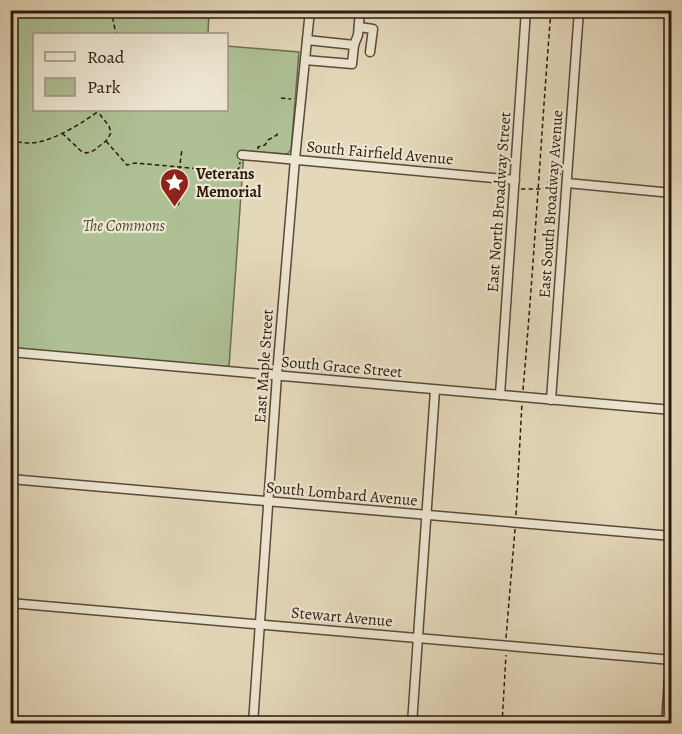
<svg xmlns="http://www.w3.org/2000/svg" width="682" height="734" viewBox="0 0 682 734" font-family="Alegreya,serif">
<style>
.green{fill:#aec094;stroke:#6d6d50;stroke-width:1.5}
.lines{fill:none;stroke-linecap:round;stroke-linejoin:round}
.minor-casing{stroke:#5a4a38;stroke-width:11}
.path{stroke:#2c1a0d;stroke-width:1.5;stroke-dasharray:4.5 3;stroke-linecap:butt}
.minor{stroke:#ede6d2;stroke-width:8}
.labels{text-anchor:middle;stroke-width:4.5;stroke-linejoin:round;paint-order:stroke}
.street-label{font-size:16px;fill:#2c1a0d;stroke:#ede6d2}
.poi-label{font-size:16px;font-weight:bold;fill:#2c1a0d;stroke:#ede6d2;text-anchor:start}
.park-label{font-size:16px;font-style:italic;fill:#534c36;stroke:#ede6d2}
</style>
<rect width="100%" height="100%" fill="#e4d8ba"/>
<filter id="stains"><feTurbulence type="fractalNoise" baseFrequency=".00333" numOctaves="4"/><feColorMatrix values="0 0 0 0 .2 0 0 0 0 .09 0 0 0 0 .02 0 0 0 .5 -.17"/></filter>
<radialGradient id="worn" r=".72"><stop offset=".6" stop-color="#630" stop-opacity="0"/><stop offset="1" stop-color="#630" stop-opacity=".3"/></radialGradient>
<path class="green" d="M10 11H209L208 34H34V110H226L227 46 299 52 291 150 287 154 244 151 229 367 11 348Z"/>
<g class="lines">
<defs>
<g id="minor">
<path d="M359 27 373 29 370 52"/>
<path d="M354 45 358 35 360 10"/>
<path d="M305 60 352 64 354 45 307 40"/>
<path d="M242 155 515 180"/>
<path d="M567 183 672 193"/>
<path d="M10 352 672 410"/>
<path d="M500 395 526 10"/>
<path d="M551 400 579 10"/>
<path d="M10 479 672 536"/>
<path d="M10 603 672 660"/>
<path d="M253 724 277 375 295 159 310 10"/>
<path d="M412 724 435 390"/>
<path d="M666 724 672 632"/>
</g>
</defs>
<use href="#minor" class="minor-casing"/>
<g class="path">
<path d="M111 10 116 34"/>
<path d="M281 98 291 99"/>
<path d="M62 133 81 151 86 153 93 151 106 141 111 133 109 126 98 112"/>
<path d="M10 140C17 142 23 143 30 143 51 143 84 122 100 110"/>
<path d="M106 141 127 165 135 163 146 164 235 172 239 168 240 162"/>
<path d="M258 149V147L265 145 268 140 277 135 278 131"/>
<path d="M521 189H543C548 183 552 175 561 174"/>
<path d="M176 195 179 197V203L178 205H175L172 202V199L176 195 182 149"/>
<path d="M523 390C534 263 541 137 551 10"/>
<path d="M516 515 522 403"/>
<path d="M506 638 515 529"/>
<path d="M502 724 506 655"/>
</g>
<use href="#minor" class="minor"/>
</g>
<defs>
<symbol id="sight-pin" viewBox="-11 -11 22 30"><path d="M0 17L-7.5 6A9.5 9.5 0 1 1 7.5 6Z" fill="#8f2418" stroke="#ede6d2"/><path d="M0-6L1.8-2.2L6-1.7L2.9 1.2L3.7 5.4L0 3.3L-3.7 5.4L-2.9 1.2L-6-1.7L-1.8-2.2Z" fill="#fff"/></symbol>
</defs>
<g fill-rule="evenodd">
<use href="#sight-pin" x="158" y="166" width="33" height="45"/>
</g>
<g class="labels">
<g class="street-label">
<text transform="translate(380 152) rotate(5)" y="6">South Fairfield Avenue</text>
<text transform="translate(498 202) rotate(-86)" y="6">East North Broadway Street</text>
<text transform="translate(550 204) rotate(-86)" y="6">East South Broadway Avenue</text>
<text transform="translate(263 366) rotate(-86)" y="6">East Maple Street</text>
<text transform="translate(342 366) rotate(5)" y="6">South Grace Street</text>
<text transform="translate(342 493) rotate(5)" y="6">South Lombard Avenue</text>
<text transform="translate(342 616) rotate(5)" y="6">Stewart Avenue</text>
</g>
<g class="poi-label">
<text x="196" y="179">Veterans<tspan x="196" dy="18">Memorial</tspan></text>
</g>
<g class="park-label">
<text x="124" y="231">The Commons</text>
</g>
</g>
<rect width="682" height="734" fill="none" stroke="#e4d8ba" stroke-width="36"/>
<rect x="12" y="12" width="658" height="710" fill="none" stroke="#2c1a0d" stroke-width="3"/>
<rect x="18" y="18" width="646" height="698" fill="none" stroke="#2c1a0d" stroke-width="1.5"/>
<rect x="33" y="33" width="195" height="78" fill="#ede6d2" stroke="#a09483" stroke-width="1.5"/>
<rect x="45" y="52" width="30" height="9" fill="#ede6d2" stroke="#a09483" stroke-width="1.5"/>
<text x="87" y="63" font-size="18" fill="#2c1a0d">Road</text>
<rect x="45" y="78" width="30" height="18" fill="#aec094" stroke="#a09483" stroke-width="1.5"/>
<text x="87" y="93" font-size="18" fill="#2c1a0d">Park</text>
<rect width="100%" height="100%" filter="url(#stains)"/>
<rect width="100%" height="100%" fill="url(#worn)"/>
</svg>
